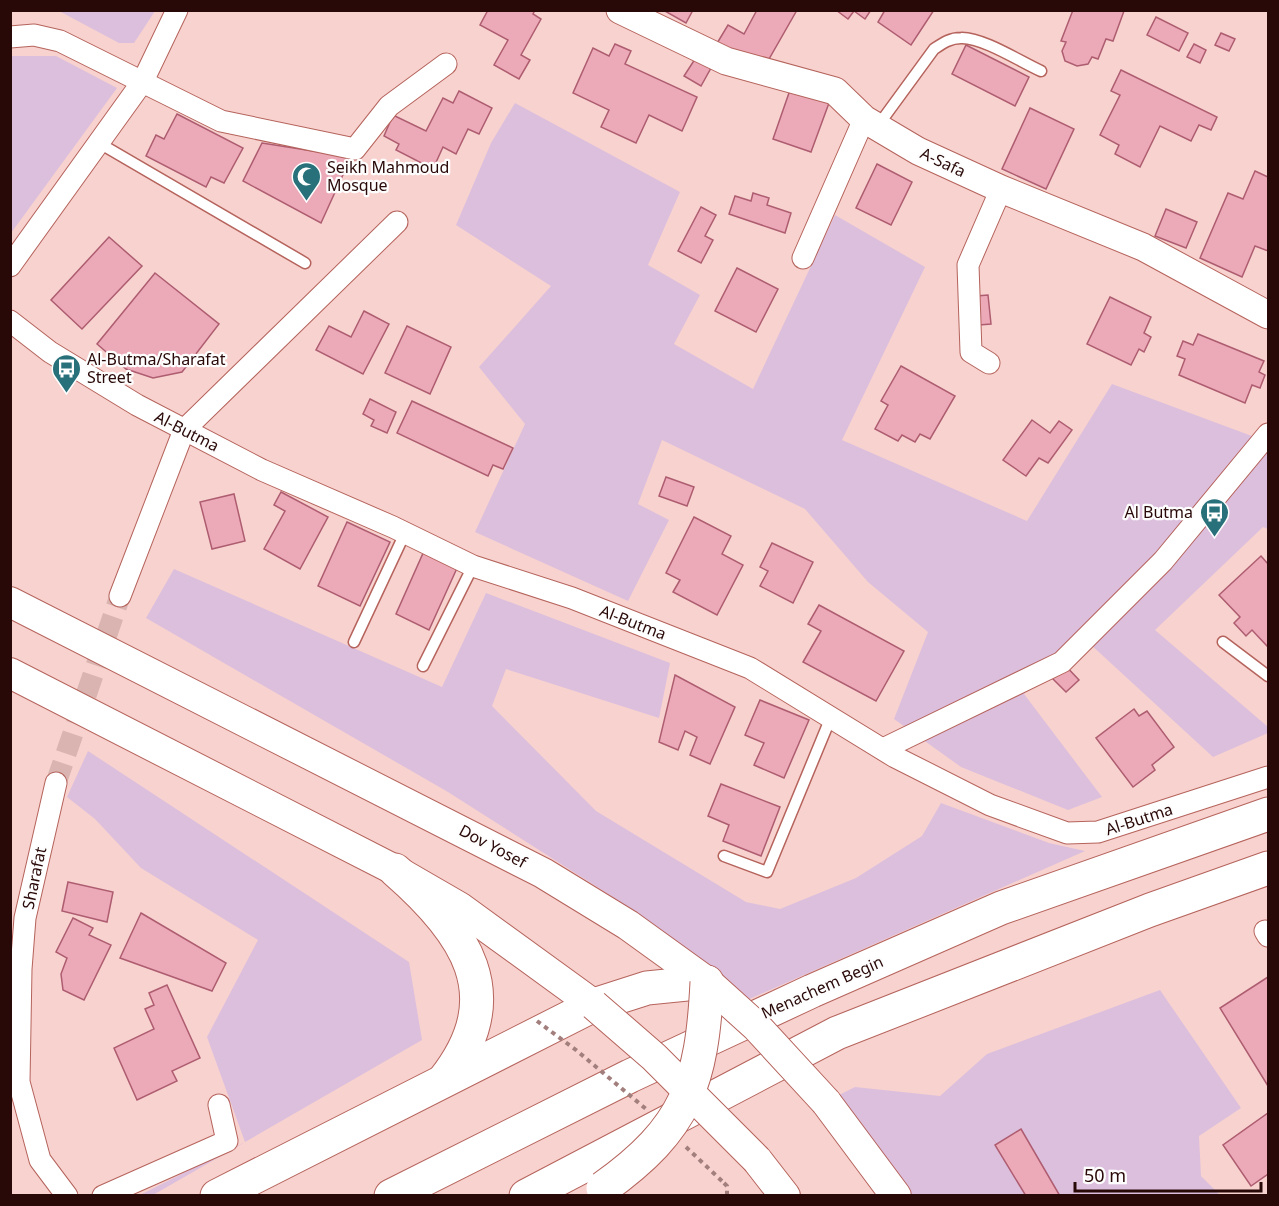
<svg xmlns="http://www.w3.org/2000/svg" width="1279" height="1206" viewBox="0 0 1279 1206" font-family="'Noto Sans',sans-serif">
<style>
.green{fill:#dcbfdd}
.building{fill:#eca9b7;stroke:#ae5d71;stroke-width:1.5}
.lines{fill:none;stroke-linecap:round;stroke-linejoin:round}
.minor-tunnel{stroke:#d9b4b0;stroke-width:21;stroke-dasharray:21 10;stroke-linecap:butt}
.service-casing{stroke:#b5635c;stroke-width:13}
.minor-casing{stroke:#b5635c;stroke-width:23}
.tertiary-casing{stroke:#b5635c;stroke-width:29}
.secondary-casing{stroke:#b5635c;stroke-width:32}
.motorway-casing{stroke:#b5635c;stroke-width:35}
.path{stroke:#a27f7c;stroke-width:4;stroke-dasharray:4.5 4.5;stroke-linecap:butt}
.service{stroke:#fff;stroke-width:10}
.minor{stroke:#fff;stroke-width:21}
.tertiary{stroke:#fff;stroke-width:27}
.secondary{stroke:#fff;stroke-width:30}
.motorway{stroke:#fff;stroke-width:33}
.secondary-bridge-casing{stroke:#b5635c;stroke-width:32;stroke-linecap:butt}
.motorway-bridge-casing{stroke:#b5635c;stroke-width:35;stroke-linecap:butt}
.path-bridge{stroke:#a27f7c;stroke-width:4;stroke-dasharray:4.5 4.5;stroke-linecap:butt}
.secondary-bridge{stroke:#fff;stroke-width:30}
.motorway-bridge{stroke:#fff;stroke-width:33}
.labels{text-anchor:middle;stroke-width:4.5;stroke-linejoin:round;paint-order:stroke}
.street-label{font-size:16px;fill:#290908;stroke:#fdfdfd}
.poi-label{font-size:16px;fill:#290908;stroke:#fdfdfd;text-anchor:start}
</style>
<rect width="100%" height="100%" fill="#f8d2ce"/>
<g class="green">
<path d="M59 11H155L134 43H119Z"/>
<path d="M11 56H56L117 88 11 233Z"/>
<path d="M515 103 680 192 648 265 700 295 674 344 753 389 835 215 925 267 842 440 1027 521 1112 384 1268 442V529L1263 527 1155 630 1268 727V733L1213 757 1077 632 1024 694 1102 797 1068 810 961 767 894 719 928 632 868 582 805 509 662 440 638 504 669 520 628 601 475 532 525 424 479 367 551 286 456 225 491 143Z"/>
<path d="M174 569 442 687 486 593 670 663 659 718 506 669 492 706 596 811 746 902 780 909 856 878 922 836 941 803 1049 843 1085 851 745 1001 630 908 448 792 146 618Z"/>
<path d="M88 751 409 962 422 1040 153 1195H140L245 1142 207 1037 258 940 141 868 95 819 67 797Z"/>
<path d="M1160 990 1241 1108 1199 1136 1201 1176 1220 1195 911 1196 835 1097 855 1087 940 1096 987 1054Z"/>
</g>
<g class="building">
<path d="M488 10H535L533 14 541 19 521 55 530 60 519 79 494 65 508 40 480 25Z"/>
<path d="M663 10H693L686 23Z"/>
<path d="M757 10H797L765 66 716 45 728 25 744 34Z"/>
<path d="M836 10H871L865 19 854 11 848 19Z"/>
<path d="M885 10H934L911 45 878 22Z"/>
<path d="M1073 10 1124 11 1113 41 1106 39 1098 59 1092 57 1088 64 1077 66 1065 61 1062 51 1066 42 1061 41Z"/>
<path d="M1156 17 1188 33 1179 51 1147 35Z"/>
<path d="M1221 33 1235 39 1229 51 1215 45Z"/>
<path d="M615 44 631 51 625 64 697 97 682 131 649 115 636 143 601 127 609 110 573 93 593 48 609 56Z"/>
<path d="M1194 44 1206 50 1200 63 1187 57Z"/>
<path d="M966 45 1029 77 1015 106 952 74Z"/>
<path d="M695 59 711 68 701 86 684 76Z"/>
<path d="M1121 70 1217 117 1211 130 1199 125 1191 141 1160 126 1140 167 1115 154 1119 145 1100 135 1120 95 1111 91Z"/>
<path d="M790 90 829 103 811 152 773 139Z"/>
<path d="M459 91 492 108 479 134 468 129 456 154 443 147 433 169 396 150 399 144 384 136 393 115 426 131 443 98 453 103Z"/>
<path d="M1030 108 1074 129 1046 189 1002 169Z"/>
<path d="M177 114 243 148 224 183 211 177 206 187 146 156 156 135 164 139Z"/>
<path d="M262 143 351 157 321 223 243 181Z"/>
<path d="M877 164 912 182 891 225 856 208Z"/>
<path d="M1255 171 1268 177V251L1255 246 1242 277 1200 258 1228 193 1243 199Z"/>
<path d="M753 193 769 198 767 205 791 213 785 233 729 214 735 196 751 201Z"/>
<path d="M701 207 716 215 705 236 713 240 701 263 678 251Z"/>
<path d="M1166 209 1197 222 1186 248 1155 236Z"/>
<path d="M109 237 142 266 82 329 51 300Z"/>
<path d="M737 268 778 289 756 332 715 311Z"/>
<path d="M155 273 219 324 182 372 153 378 126 369 97 344Z"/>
<path d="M988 295 991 324 979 325 976 296Z"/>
<path d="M1110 297 1151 317 1144 333 1151 337 1144 352 1139 349 1131 365 1087 344Z"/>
<path d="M364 311 389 324 363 374 316 350 329 326 351 337Z"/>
<path d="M407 326 451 347 430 394 385 373Z"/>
<path d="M1198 334 1264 361 1259 372 1265 375 1260 388 1252 385 1245 403 1179 375 1185 359 1177 356 1183 341 1193 345Z"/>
<path d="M901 366 955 396 930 439 920 434 915 442 902 435 898 441 875 429 888 405 881 401Z"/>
<path d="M370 399 396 412 387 433 371 426 374 420 363 414Z"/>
<path d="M412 401 513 448 503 469 493 465 488 476 397 433Z"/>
<path d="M1032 420 1050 433 1059 421 1072 430 1048 463 1039 458 1026 476 1003 460Z"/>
<path d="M666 477 694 487 687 506 659 496Z"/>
<path d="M281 492 328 517 300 569 264 549 285 511 274 505Z"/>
<path d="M234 494 245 541 212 549 200 502Z"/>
<path d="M694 517 731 536 722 554 743 565 717 615 673 592 680 580 666 573Z"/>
<path d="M347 522 390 542 360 606 318 586Z"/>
<path d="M772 543 813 562 793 603 760 586 768 571 760 567Z"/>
<path d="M424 551 458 566 429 630 396 614Z"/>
<path d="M1261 556 1268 564V647L1252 630 1246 636 1234 623 1240 617 1219 595Z"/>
<path d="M819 605 904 651 876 701 803 662 821 631 808 624Z"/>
<path d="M1062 662 1079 680 1066 692 1049 675Z"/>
<path d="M675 675 735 707 710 764 690 755 697 737 685 731 678 750 659 742Z"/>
<path d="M760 700 809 720 784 778 754 765 764 743 745 735Z"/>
<path d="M1134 709 1139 716 1147 711 1174 747 1152 765 1155 770 1133 787 1096 738Z"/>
<path d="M721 784 780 807 761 856 723 841 729 825 708 816Z"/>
<path d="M68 882 113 892 107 922 62 911Z"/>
<path d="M141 913 226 963 212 991 120 958Z"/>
<path d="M73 918 93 928 89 935 111 945 84 1000 63 990 61 974 67 958 56 952Z"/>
<path d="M1268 977V1086L1220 1008Z"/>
<path d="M167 985 200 1058 172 1071 177 1081 137 1100 114 1048 154 1029 145 1009 154 1005 149 993Z"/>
<path d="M1268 1113V1174L1251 1186 1223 1145Z"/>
<path d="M1021 1129 1060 1196H1026L995 1145Z"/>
</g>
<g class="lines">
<path class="minor-tunnel" d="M56 783 120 596"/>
<defs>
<g id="service">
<path d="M877 127 934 49C943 43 950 38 961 38 982 37 1021 62 1041 71"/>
<path d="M99 143 305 263"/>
<path d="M354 642 405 533"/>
<path d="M1223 642 1268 676"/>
<path d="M423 666 473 566"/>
<path d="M724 856 767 872 831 717"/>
</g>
<g id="minor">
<path d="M10 37 34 35 60 41 221 121 355 149 389 106 446 64"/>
<path d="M803 258 864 119"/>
<path d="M10 266 143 81 177 10"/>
<path d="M10 321 50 352 137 405 262 470 393 527 473 566 572 598 750 668 895 757 990 805 1067 833 1098 832 1268 777"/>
<path d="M989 363 971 352 968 265 1001 189"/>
<path d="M120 596 184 430 397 222"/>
<path d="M883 749 1062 662 1163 561 1268 434"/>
<path d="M56 783 25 918 21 969 19 1082 40 1160 67 1196"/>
<path d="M1265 931 1268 936"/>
<path d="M103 1196 227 1141 219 1105"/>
</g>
<path id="tertiary" d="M620 10 726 61 835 91 864 119 918 151 1001 189 1143 247 1268 315"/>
<g id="secondary">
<path d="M10 602 543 873 628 925 707 982"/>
<path d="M10 673 395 870 459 907 594 1005"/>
<path d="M826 1102 896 1196"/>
<path d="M757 1160 785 1196"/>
</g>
<g id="motorway">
<path d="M395 870C465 931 511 995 444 1080"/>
<path d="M217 1196 594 1005 647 988 707 982"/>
<path d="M391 1196 630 1076 812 991 1001 908 1268 814"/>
<path d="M526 1196 837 1033 1150 910 1268 868"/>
</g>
</defs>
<use href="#service" class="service-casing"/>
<use href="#minor" class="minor-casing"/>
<use href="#tertiary" class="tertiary-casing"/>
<use href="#secondary" class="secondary-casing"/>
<use href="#motorway" class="motorway-casing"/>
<path class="path" d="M724 1183 727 1186V1196"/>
<use href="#service" class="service"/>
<use href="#minor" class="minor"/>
<use href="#tertiary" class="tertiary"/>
<use href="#secondary" class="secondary"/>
<use href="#motorway" class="motorway"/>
<defs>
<g id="secondary-bridge">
<path d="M707 982 756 1026 826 1102"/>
<path d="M594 1005 654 1057 757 1160"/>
</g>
<path id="motorway-bridge" d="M603 1188C687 1128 702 1083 707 982"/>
</defs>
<use href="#secondary-bridge" class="secondary-bridge-casing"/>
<use href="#motorway-bridge" class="motorway-bridge-casing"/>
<g class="path-bridge">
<path d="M537 1021 576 1050 646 1109"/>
<path d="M686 1147 724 1183"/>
</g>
<use href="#secondary-bridge" class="secondary-bridge"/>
<use href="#motorway-bridge" class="motorway-bridge"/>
</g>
<defs>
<symbol id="mosque-pin" viewBox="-11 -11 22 30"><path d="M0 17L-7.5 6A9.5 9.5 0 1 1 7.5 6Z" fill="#28717a" stroke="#fdfdfd"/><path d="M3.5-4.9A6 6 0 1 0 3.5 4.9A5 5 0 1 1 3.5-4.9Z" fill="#fff"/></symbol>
<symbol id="bus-pin" viewBox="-11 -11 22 30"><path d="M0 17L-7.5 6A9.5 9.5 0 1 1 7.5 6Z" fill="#28717a" stroke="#fdfdfd"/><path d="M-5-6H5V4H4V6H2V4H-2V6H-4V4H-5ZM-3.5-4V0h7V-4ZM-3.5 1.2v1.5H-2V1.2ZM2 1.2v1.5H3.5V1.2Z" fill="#fff"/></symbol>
</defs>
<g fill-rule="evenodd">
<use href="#mosque-pin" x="290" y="160" width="33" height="45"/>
<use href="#bus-pin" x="50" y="352" width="33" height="45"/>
<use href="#bus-pin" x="1198" y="496" width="33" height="45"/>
</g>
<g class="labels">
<g class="street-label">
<text transform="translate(943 162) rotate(25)" y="6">A-Safa</text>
<text transform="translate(187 431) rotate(27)" y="6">Al-Butma</text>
<text transform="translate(633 622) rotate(21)" y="6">Al-Butma</text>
<text transform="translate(1139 819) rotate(-18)" y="6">Al-Butma</text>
<text transform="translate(493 846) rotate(28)" y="6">Dov Yosef</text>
<text transform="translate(34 878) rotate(-78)" y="6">Sharafat</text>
<text transform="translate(822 987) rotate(-24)" y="6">Menachem Begin</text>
</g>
<g class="poi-label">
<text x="327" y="173">Seikh Mahmoud<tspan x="327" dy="18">Mosque</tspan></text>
<text x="87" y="365">Al-Butma/Sharafat<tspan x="87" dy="18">Street</tspan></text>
<text x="1193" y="518" text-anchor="end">Al Butma</text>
</g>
</g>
<rect width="1279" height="1206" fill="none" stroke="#290908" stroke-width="24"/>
<path d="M1075 1182v9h186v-9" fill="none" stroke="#290908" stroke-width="3"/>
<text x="1084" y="1182" font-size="18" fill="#290908" stroke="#fdfdfd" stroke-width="4.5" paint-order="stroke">50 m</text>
</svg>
